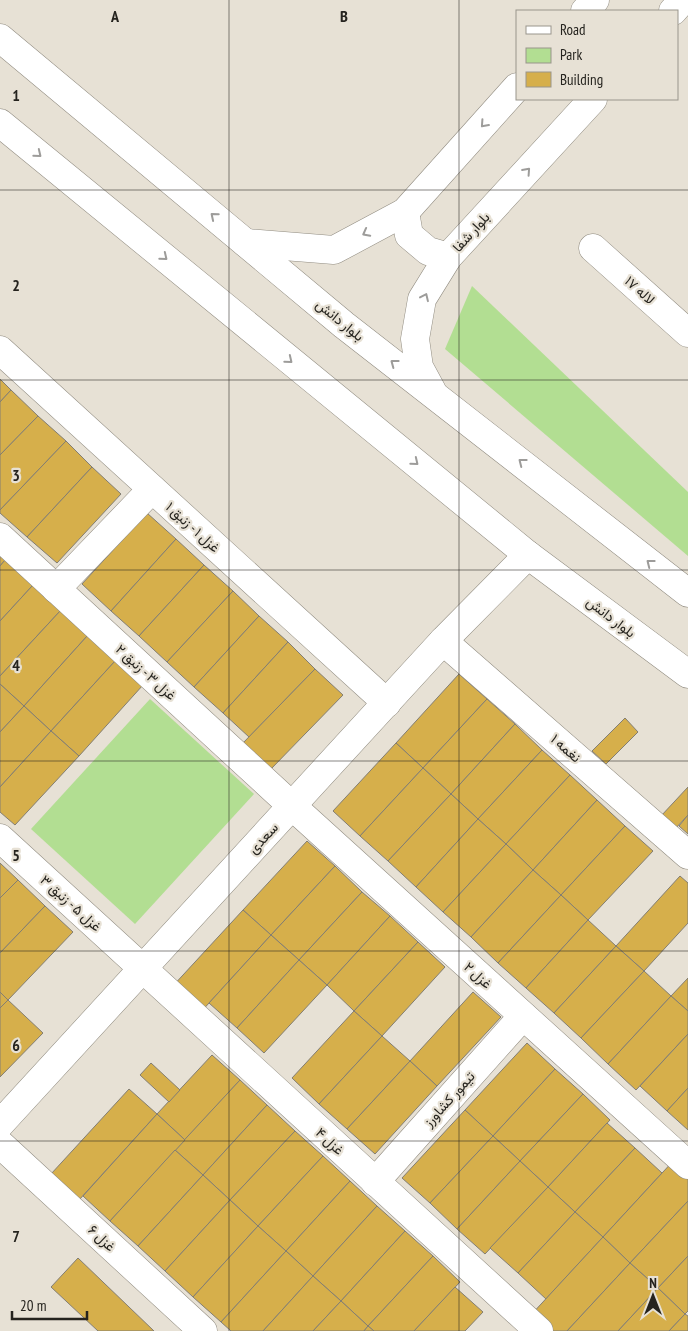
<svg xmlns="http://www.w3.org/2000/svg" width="688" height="1331" viewBox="0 0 688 1331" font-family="'PT Sans Narrow',Vazirmatn,sans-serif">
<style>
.green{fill:#b2de92}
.building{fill:#d6af4b;stroke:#837e73}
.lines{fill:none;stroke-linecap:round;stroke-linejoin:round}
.minor-casing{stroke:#918c81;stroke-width:29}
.minor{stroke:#fff;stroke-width:28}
.oneway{stroke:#9d9c9a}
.grid{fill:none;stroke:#25231e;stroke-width:1;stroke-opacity:0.55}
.labels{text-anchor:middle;stroke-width:4.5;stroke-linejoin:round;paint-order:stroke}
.street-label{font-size:14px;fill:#25231e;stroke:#e7e1d5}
.grid-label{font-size:16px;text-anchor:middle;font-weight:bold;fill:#25231e;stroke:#e7e1d5;stroke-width:4.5;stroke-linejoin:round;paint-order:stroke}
</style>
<rect width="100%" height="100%" fill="#e7e1d5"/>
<g class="green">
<path d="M472 286 688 492V556L445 349Z"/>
<path d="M150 699 254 794 135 924 31 829Z"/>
</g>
<g class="building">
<path d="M0 379 11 390 0 402Z"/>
<path d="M11 390 38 416 0 455V402Z"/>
<path d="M38 416 66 441 0 510V455Z"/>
<path d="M66 441 92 467 27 537 0 513V510Z"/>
<path d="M92 467 121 494 57 563 27 537Z"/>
<path d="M147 513 176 539 111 611 82 584Z"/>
<path d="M176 539 204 565 139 636 111 611Z"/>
<path d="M0 556 5 560 0 566Z"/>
<path d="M5 560 33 585 0 621V566Z"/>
<path d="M204 565 233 591 167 662 139 636Z"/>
<path d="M33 585 61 610 0 676V621Z"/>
<path d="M233 591 259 616 194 687 167 662Z"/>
<path d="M61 610 88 635 24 706 0 684V676Z"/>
<path d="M259 616 288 642 223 713 194 687Z"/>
<path d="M88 635 116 660 51 731 24 706Z"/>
<path d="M288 642 315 669 249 737 223 713Z"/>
<path d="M116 660 143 685 79 756 51 731Z"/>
<path d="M315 669 343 695 270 770 242 744Z"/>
<path d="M459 674 487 699 423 768 396 743Z"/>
<path d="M0 684 24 706 0 732Z"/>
<path d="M487 699 515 724 451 794 423 768Z"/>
<path d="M24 706 51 731 0 787V732Z"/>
<path d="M625 718 638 732 606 764 592 751Z"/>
<path d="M515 724 542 750 478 819 451 794Z"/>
<path d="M51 731 79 756 15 825 0 812V787Z"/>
<path d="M396 743 423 768 360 836 333 811Z"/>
<path d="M542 750 570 775 506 844 478 819Z"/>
<path d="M423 768 451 794 388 861 360 836Z"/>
<path d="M570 775 597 800 533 870 506 844Z"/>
<path d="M688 787V815L675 829 661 816Z"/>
<path d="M451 794 478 819 416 887 388 861Z"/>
<path d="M597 800 625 826 561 895 533 870Z"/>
<path d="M688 815V834L679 826Z"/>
<path d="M478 819 506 844 443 912 416 887Z"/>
<path d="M625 826 653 851 588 920 561 895Z"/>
<path d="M307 841 335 866 271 935 243 910Z"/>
<path d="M506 844 533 870 471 937 443 912Z"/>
<path d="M0 863 18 880 0 898Z"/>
<path d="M335 866 362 892 299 960 271 935Z"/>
<path d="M533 870 561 895 498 963 471 937Z"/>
<path d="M680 876 688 883V923L644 971 616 946Z"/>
<path d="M18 880 45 906 0 953V898Z"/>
<path d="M362 892 390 916 327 985 299 960Z"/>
<path d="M561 895 588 920 526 988 498 963Z"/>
<path d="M45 906 73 932 8 1000 0 992V953Z"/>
<path d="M243 910 271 935 199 1014 171 988Z"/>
<path d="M390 916 418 942 354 1011 327 985Z"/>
<path d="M588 920 616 946 554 1013 526 988Z"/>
<path d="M271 935 299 960 237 1028 209 1003Z"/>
<path d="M418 942 445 967 382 1036 354 1011Z"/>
<path d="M616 946 644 971 581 1038 554 1013Z"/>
<path d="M299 960 327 985 264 1053 237 1028Z"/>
<path d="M644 971 671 996 608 1064 581 1038Z"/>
<path d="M688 978V1011L671 996Z"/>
<path d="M0 992 8 1000 0 1008Z"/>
<path d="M473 992 501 1017 437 1086 410 1061Z"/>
<path d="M671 996 688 1011V1034L636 1090 608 1064Z"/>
<path d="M8 1000 43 1033 0 1077V1008Z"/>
<path d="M354 1011 382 1036 319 1104 292 1078Z"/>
<path d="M688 1034V1088L667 1111 640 1086Z"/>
<path d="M382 1036 410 1061 347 1129 319 1104Z"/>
<path d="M527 1043 555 1069 493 1136 465 1110Z"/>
<path d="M212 1055 240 1080 185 1140 157 1114Z"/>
<path d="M410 1061 437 1086 375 1154 347 1129Z"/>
<path d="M151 1063 180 1090 169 1102 140 1075Z"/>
<path d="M555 1069 583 1094 520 1161 493 1136Z"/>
<path d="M240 1080 267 1105 203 1175 175 1150Z"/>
<path d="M688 1088V1130L667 1111Z"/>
<path d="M129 1089 157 1114 79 1200 51 1174Z"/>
<path d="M583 1094 610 1120 548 1187 520 1161Z"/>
<path d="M267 1105 295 1131 230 1200 203 1175Z"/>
<path d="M465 1110 493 1136 430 1203 402 1178Z"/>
<path d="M157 1114 185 1140 110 1221 83 1196Z"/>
<path d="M607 1123 635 1148 575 1212 548 1187Z"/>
<path d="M295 1131 323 1156 258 1226 230 1200Z"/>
<path d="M493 1136 520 1161 457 1229 430 1203Z"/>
<path d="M635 1148 662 1173 603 1237 575 1212Z"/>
<path d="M175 1150 203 1175 138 1246 110 1221Z"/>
<path d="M323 1156 350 1181 286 1251 258 1226Z"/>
<path d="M675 1159 688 1171V1201L630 1263 603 1237Z"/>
<path d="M520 1161 548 1187 485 1254 457 1229Z"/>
<path d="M203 1175 230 1200 165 1271 138 1246Z"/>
<path d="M350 1181 377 1206 313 1276 286 1251Z"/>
<path d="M548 1187 575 1212 518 1273 490 1248Z"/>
<path d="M230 1200 258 1226 193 1297 165 1271Z"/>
<path d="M688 1201V1256L658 1288 630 1263Z"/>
<path d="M377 1206 405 1231 341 1301 313 1276Z"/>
<path d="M575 1212 603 1237 546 1299 518 1273Z"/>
<path d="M258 1226 286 1251 221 1322 193 1297Z"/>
<path d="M405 1231 433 1256 368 1326 341 1301Z"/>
<path d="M603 1237 630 1263 567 1331H546L530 1316Z"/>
<path d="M286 1251 313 1276 263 1331H231L221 1322Z"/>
<path d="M433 1256 460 1282 414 1331H374L368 1326Z"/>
<path d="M688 1256V1311L685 1314 658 1288Z"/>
<path d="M78 1258 154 1331H98L51 1287Z"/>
<path d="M630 1263 658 1288 618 1331H567Z"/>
<path d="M313 1276 341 1301 313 1331H263Z"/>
<path d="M455 1287 483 1312 465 1331H414Z"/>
<path d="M658 1288 685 1314 669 1331H618Z"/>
<path d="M341 1301 368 1326 364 1331H313Z"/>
<path d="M685 1314 688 1316V1331H669Z"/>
<path d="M368 1326 374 1331H364Z"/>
</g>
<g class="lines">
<defs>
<g id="minor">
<path d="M585 11 595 0"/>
<path d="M673 11 683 0"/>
<path d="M0 38 344 325 688 593"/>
<path d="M0 123 528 555 688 674"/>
<path d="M405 212 409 235 428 251 448 257"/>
<path d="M246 243 334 250 405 212 517 87"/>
<path d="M593 248 688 333"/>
<path d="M0 350 387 703"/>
<path d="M432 391 419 367 415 339 422 299 448 257 593 99"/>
<path d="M0 537 292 806 688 1165"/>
<path d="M56 589 152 489"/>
<path d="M443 641 688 855"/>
<path d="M0 838 539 1331"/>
<path d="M0 1124 443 641 528 555"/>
<path d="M0 1144 203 1331"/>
<path d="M375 1182 523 1016"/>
</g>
</defs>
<use href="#minor" class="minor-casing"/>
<use href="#minor" class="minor"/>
</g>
<defs><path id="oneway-chevron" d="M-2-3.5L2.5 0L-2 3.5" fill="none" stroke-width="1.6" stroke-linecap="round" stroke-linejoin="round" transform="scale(1.25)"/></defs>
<g class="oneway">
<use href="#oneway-chevron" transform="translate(484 124) rotate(132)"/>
<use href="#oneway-chevron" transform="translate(38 154) rotate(39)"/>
<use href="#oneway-chevron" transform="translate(527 171) rotate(-48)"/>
<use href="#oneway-chevron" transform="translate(214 216) rotate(-140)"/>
<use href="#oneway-chevron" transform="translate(366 233) rotate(152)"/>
<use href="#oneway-chevron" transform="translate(164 257) rotate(39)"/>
<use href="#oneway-chevron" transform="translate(425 297) rotate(-65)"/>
<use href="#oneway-chevron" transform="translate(289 360) rotate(39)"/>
<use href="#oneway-chevron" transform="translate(394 363) rotate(-143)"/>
<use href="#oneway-chevron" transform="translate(415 462) rotate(39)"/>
<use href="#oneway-chevron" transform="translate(522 462) rotate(-142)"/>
<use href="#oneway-chevron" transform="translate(650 563) rotate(-142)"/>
</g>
<path class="grid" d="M229 0V1331M459 0V1331M0 190H688M0 380H688M0 570H688M0 761H688M0 951H688M0 1141H688"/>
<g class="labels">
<g class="street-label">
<text transform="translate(471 232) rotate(-48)" y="5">بلوار شفا</text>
<text transform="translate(640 290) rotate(42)" y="5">لاله ۱۷</text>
<text transform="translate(340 320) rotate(39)" y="5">بلوار دانش</text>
<text transform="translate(193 527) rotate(42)" y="5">غزل ۱ - زنبق ۱</text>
<text transform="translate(611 617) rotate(37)" y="5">بلوار دانش</text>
<text transform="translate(146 672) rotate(42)" y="5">غزل ۳ - زنبق ۲</text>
<text transform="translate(566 748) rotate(41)" y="5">نغمه ۱</text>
<text transform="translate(263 838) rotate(-47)" y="5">سعدی</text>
<text transform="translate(71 903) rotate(42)" y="5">غزل ۵ - زنبق ۳</text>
<text transform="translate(478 975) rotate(42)" y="5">غزل ۲</text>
<text transform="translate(449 1099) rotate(-48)" y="5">تیمور کشاورز</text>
<text transform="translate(330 1141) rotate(43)" y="5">غزل ۴</text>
<text transform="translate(102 1238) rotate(43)" y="5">غزل ۶</text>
</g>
</g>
<g class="grid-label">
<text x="115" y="22">A</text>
<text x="344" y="22">B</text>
<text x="16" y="101">1</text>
<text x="16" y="291">2</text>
<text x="16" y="481">3</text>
<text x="16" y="671">4</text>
<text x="16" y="861">5</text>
<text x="16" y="1051">6</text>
<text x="16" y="1242">7</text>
</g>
<rect x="516" y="10" width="162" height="90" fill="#e7e1d5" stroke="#99958c"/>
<rect x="526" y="26" width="25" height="8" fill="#ffffff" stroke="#99958c"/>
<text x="560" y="35" font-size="15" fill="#25231e">Road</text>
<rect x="526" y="48" width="25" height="15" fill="#b2de92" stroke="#99958c"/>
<text x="560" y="60" font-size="15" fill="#25231e">Park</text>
<rect x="526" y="72" width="25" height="15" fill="#d6af4b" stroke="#99958c"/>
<text x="560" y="85" font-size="15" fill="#25231e">Building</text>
<g transform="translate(653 1296)" stroke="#e7e1d5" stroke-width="4" paint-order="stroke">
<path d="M0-4L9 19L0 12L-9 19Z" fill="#25231e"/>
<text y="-8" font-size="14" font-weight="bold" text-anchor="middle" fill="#25231e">N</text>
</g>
<path d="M12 1311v8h75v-8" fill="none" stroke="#25231e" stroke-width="2.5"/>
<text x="20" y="1311" font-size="15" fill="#25231e" stroke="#e7e1d5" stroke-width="4" paint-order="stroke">20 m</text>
</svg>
